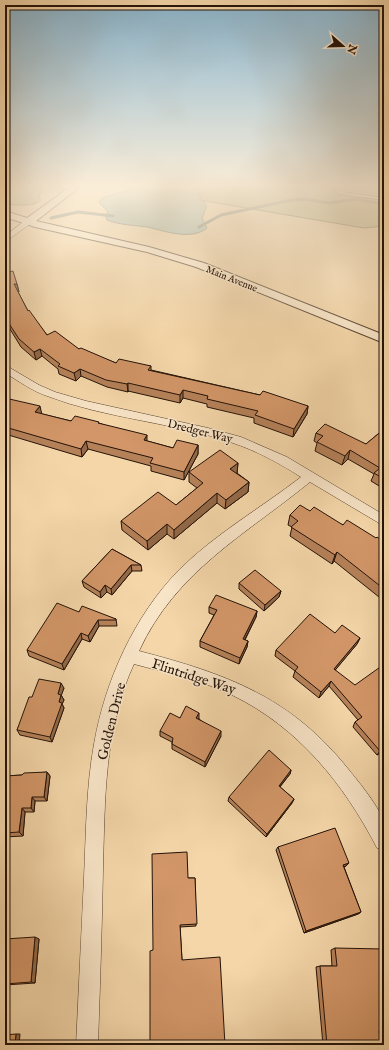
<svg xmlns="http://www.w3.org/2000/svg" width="389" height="1050" viewBox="0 0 389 1050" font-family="'IM FELL English',serif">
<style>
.green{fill:#bdbd87;stroke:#706848}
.water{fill:#9cb9ad;stroke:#6c766b}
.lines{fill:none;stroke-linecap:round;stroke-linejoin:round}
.stream{stroke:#6c766b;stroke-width:3}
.service-casing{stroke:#574330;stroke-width:2}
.minor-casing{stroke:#574330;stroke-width:1}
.tertiary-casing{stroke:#574330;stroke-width:2}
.service{fill:#f8e4c7;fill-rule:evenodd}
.minor{fill:#f8e4c7;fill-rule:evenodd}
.tertiary{fill:#f8e4c7;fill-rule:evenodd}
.wall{fill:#b58159;stroke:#231208}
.shaded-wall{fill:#936949;stroke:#231208}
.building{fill:#d29668;stroke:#231208}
.labels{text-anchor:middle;stroke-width:3;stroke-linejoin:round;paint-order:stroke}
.far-street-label{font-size:10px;fill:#231208;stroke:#f8e4c7}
.street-label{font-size:12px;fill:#231208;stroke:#f8e4c7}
.near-street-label{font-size:14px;fill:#231208;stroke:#f8e4c7}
</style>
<rect width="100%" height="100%" fill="#f4d6a9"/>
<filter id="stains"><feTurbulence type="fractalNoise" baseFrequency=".005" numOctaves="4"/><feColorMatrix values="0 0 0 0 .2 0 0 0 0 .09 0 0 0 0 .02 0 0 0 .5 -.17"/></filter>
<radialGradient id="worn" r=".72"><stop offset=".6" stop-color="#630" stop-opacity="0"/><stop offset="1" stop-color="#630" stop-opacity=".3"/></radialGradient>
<g class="green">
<path d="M5 185H46L41 190 39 198 41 200C33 207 15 205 5 204Z"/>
<path d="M111 185H384V226L364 228Z"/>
</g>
<path class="water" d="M146 185H191L197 189 200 198 206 205V208L202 218 207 228C191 241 165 231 147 227 133 225 120 225 107 220L106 216 108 212 99 202 102 198Z"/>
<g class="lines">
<g class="stream">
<path d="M51 218 78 212 113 216"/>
<path d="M199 227 221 215 291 200 303 199 330 203 355 199 384 204"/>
</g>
<defs>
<path id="service" d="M331 185H335L341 192 384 198V200L339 194Z"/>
<g id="minor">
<path d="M27 219H30L34 221 5 242V236Z"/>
<path d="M5 365 39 385 55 392 86 401 208 428 241 437 287 457 384 515V526L310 482C245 535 176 571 139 651 227 674 291 697 349 770 358 781 381 809 384 823 386 831 384 842 384 850L377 848C344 784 298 727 232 695 201 680 167 673 134 664 104 728 105 800 103 869 102 928 100 986 98 1045H76C79 989 81 934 84 878 86 834 86 788 94 744 105 681 134 616 179 570 215 534 261 508 301 477 279 463 257 451 233 443 173 422 107 419 47 396 32 391 19 381 5 373Z"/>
</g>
<path id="tertiary" d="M73 185H82L36 221 149 247 204 263 384 335V343L196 267 147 252 35 227 5 217V211L27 218Z"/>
</defs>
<use href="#service" class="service-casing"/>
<use href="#minor" class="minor-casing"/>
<use href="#tertiary" class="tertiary-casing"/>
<use href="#service" class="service"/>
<use href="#minor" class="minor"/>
<use href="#tertiary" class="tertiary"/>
</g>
<g class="wall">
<path d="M5 273 17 284 19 292H18L28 311 47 335 79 349 116 363 151 366V370L308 406 307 414 293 437 254 423V418L207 407V404L183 398 180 403 128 391V392L107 387 81 376 76 381 59 374 58 369 42 356 36 360 21 347 10 329 8 322 5 316Z"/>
<path d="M5 392 7 398 42 414 71 421 99 423 147 441 173 448 198 445V454L184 480 151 471V466L88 449 82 457 5 434Z"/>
<path d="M384 429V489L371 481 374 474 348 459 342 465 315 451 317 443 314 441 316 433 366 444Z"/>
<path d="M238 463 237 473 249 482 248 492 225 509 217 503 174 539 167 534 148 550 122 530 121 521 176 505 197 488 189 482V472Z"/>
<path d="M310 511 384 542V601L334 561 332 564 290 536 292 527 288 525 290 515Z"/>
<path d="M112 549 141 565 142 571H132L112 595 107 592 101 598 84 587 82 581Z"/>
<path d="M239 583 281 591 279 597 264 611 239 589Z"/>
<path d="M209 607 257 611 256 617 245 640 248 641 247 647 239 664 200 647V641L214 615 209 613Z"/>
<path d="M79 612 116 619 117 626H99L90 642 82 639 64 670 29 656 27 650Z"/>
<path d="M335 633 360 638 357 644 335 670 384 750 377 755 353 727 355 722 358 720 329 686 319 698 293 677 295 671 275 656 276 650Z"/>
<path d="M64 688 61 695 64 700 62 704 64 708 52 742 20 735 17 730 32 697Z"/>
<path d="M180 718H199V719L221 736 205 767 172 749V742L160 736V731Z"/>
<path d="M291 770 290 774 280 787 294 799 292 803 266 837 228 801 229 797Z"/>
<path d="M47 772 50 776 47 801H35L34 812H25L23 836 5 837V776L22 775Z"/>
<path d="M278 847 346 866 344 867 361 912 358 914 304 933 276 850Z"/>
<path d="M188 878H195L196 926 180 927 182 960 225 1045 153 950Z"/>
<path d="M5 939H39L35 983 5 985Z"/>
<path d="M335 948 379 1031 381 1045H323L316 967 320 966H332L331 950Z"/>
</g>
<g class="shaded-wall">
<path d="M14 284H17L19 292H16Z"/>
<path d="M40 349 42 356 36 360 34 352Z"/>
<path d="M80 369 81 376 76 381 74 373Z"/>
<path d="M128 383V392L127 384Z"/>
<path d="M183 390V398L180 403V395Z"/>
<path d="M5 393H6L8 401 5 403Z"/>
<path d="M40 406 42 415 35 412Z"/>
<path d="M308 406 307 414 293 437 294 429Z"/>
<path d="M147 435V444L144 440Z"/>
<path d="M86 441 88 449 82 457 81 449Z"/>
<path d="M198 445V454L184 480V472Z"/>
<path d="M350 450 348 459 342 465 345 456Z"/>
<path d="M238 463 237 473 230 478V469Z"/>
<path d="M249 482 248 492 225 509 226 500Z"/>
<path d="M217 493V503L174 539V530Z"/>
<path d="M167 524V534L148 550 147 541Z"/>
<path d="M337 552 334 561 332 564 335 555Z"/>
<path d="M131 565 132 571 112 595 111 589Z"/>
<path d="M105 585 107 592 101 598 100 592Z"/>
<path d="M281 591 279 597 264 611 265 605Z"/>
<path d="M257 611 256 617 242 645 243 639Z"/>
<path d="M98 620 99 626 90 642 88 636Z"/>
<path d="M81 633 82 639 64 670 62 664Z"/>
<path d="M360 638 357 644 332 674 334 669Z"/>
<path d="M248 641 247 647 239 664 240 658Z"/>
<path d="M331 681 329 686 319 698 321 692Z"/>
<path d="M61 683 64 688 60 699 58 694Z"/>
<path d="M61 695 64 700 62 704 64 708 52 742 50 737Z"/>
<path d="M199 713V718L196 723V718Z"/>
<path d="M221 731V736L205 767V762Z"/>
<path d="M384 748V750L377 755 380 751Z"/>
<path d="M291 770 290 774 277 790 279 786Z"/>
<path d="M47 772 50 776 47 801 44 797Z"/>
<path d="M32 797 35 801 34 812 31 808Z"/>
<path d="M294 799 292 803 266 837 267 834Z"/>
<path d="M22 808 25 812 23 836 19 832Z"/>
<path d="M349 863 346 866 340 868 343 865Z"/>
<path d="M361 912 358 914 304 933 306 931Z"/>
<path d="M35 937 39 939 35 983 31 982Z"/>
<path d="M16 1034H20L19 1045H15Z"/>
</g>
<g class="building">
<path d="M13 271 17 284H14L28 311 29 310 47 335 55 331 79 349 81 348 116 363 119 359 151 366 148 370 260 395 263 391 308 406 294 429 255 415 258 411 207 399 208 396 183 390 180 395 128 383 127 384 106 380 80 369 74 373 58 366 60 364 40 349 34 352 19 339 8 322 9 321 5 313V273Z"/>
<path d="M5 398 40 406 35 412 71 421 75 416 99 422 98 423 147 435 144 440 173 448 177 440 198 445 184 472 150 463 153 458 86 441 81 449 5 427V418L6 416 5 415Z"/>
<path d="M325 424 366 444 384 429V479L374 473 380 468 350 450 345 456 317 442 323 436 316 433Z"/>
<path d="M220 450 238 463 230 469 249 482 226 500 217 493 174 530 167 524 147 541 121 521 158 492 176 505 203 483 189 472Z"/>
<path d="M300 505 310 511 314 507 343 525 347 520 376 538 377 537 384 542V589L337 552 335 555 291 527 298 521 290 515Z"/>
<path d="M112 549 141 565H131L111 589 105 585 100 592 82 581Z"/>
<path d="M255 570 281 591 265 605 239 583Z"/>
<path d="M216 595 257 611 243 639 248 641 240 658 200 641 217 610 209 607Z"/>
<path d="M57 603 79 612 82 606 116 619V620H98L88 636 81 633 62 664 27 650Z"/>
<path d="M310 614 335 633 342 625 360 638 334 669 355 685 383 665 384 666V748L380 751 355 722 362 717 331 681 321 692 295 671 298 667 276 650Z"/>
<path d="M39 679 61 683 58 694 61 695 59 702 62 703 50 737 17 730 29 697H32Z"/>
<path d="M186 706 199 713 196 718 221 731 205 762 172 744 173 738 160 731 170 713 180 718Z"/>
<path d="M269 750 291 770 279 786 294 799 267 834 229 797Z"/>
<path d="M47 772 44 797H32L31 808H22L19 832 5 833V776L22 775 24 773Z"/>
<path d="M335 828 349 863 343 865 361 912 306 931 278 847Z"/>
<path d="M187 852 188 878H195L197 924 180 925 182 960 220 957 225 1045H150V951L153 950 152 854Z"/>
<path d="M35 937 31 982 5 984V939Z"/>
<path d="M335 948 383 949 384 956V1031H379L381 1045H327L320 966H337Z"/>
<path d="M16 1034 15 1045H5V1035Z"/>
</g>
<linearGradient id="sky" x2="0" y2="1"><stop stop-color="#89b6d0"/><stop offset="0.56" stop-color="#faedd8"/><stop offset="1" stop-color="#faedd8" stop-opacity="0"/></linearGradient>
<rect width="389" height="332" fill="url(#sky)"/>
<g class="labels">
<g class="far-street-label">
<text transform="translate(232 278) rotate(22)" y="4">Main Avenue</text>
</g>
<g class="street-label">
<text transform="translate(200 431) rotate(14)" y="4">Dredger Way</text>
</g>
<g class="near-street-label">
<text transform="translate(194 676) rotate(18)" y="5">Flintridge Way</text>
<text transform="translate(111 721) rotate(-76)" y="5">Golden Drive</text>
</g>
</g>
<rect width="389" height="1050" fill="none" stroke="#f4d6a9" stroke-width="20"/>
<rect x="6" y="6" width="377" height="1038" fill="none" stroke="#231208" stroke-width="2"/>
<rect x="10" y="10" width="369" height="1030" fill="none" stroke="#231208"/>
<g transform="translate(343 46) rotate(110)" stroke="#f8e4c7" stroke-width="3" paint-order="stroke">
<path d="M0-3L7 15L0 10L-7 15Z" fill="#231208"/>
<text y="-6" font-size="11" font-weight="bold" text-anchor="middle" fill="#231208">N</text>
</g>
<rect width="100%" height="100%" filter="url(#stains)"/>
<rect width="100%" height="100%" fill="url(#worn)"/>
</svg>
